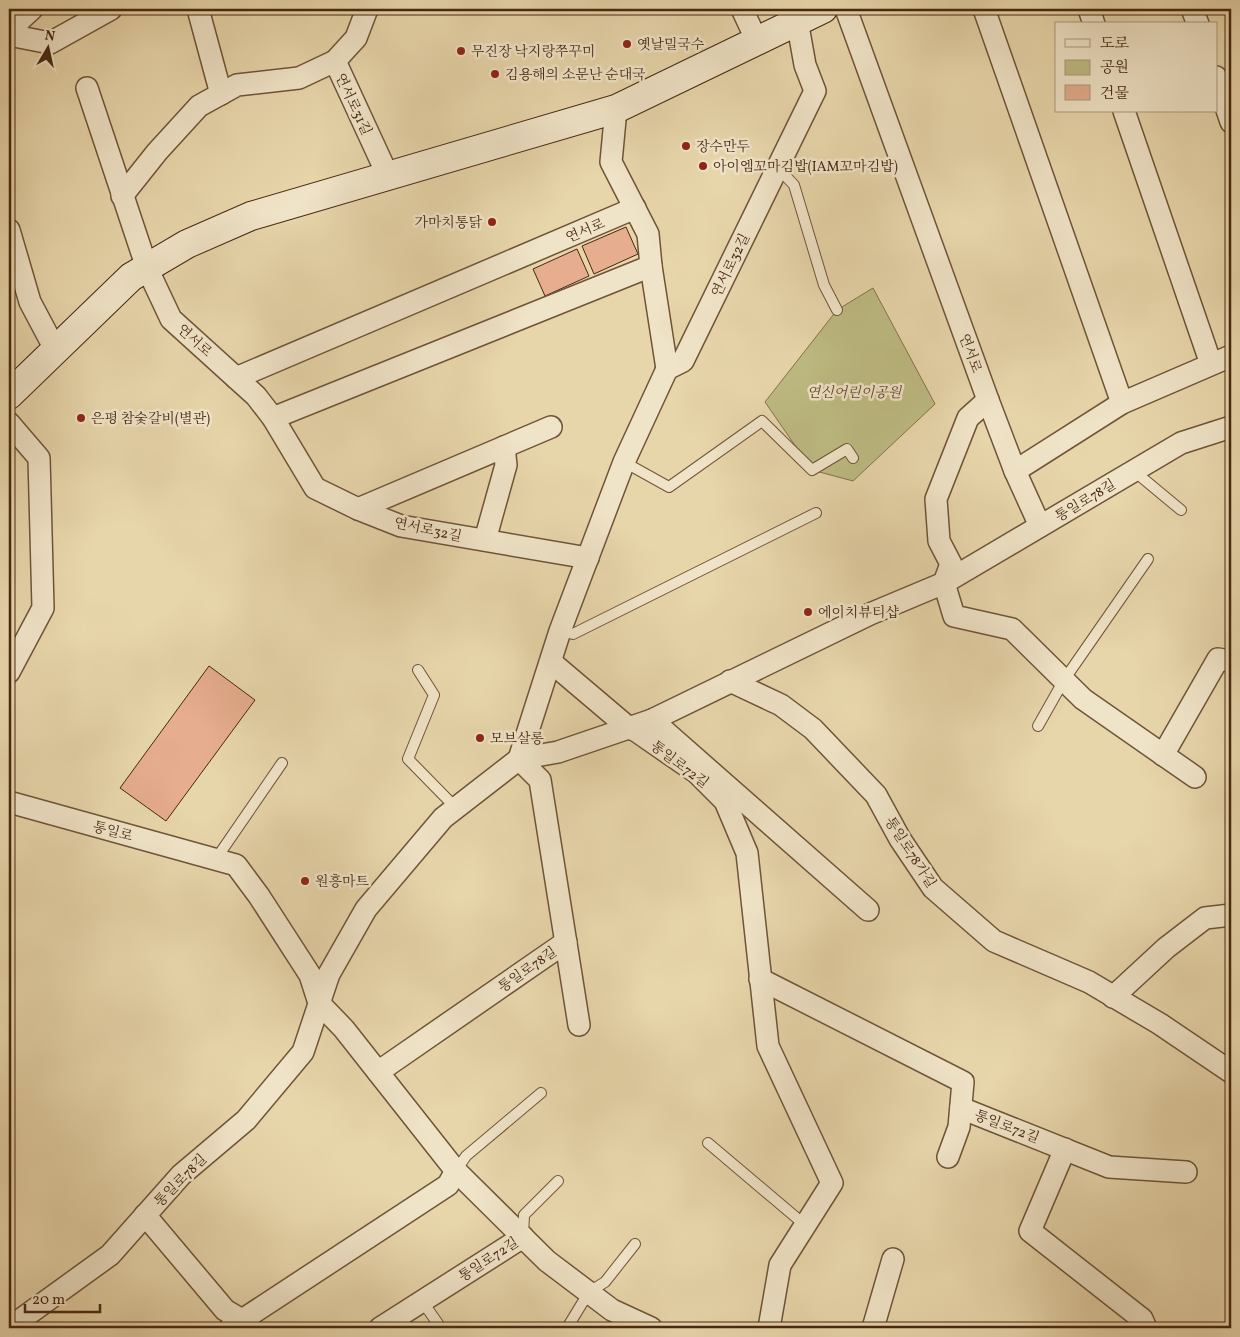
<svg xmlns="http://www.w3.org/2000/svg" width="1240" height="1337" viewBox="0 0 1240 1337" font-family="Vollkorn,'Noto Serif KR',serif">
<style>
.green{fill:#bebb83;stroke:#82724a}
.building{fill:#e6ad8e;stroke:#472812}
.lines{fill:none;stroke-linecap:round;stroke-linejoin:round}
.service-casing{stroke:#6f5438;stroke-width:12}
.minor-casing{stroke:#6f5438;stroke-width:24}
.secondary-casing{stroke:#472812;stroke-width:30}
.service{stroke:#f0e4c8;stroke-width:10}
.minor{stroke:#f0e4c8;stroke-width:21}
.secondary{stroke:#f0e4c8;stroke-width:28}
.poi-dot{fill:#8f2418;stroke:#f0e4c8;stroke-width:2}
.labels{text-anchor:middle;stroke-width:5;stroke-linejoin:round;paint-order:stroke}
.poi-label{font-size:14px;fill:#472812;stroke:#f0e4c8;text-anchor:start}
.street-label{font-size:14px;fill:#472812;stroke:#f0e4c8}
.park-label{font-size:14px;font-style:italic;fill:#5f4529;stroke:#f0e4c8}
</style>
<rect width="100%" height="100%" fill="#e8d6ab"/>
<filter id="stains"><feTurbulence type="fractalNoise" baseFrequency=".004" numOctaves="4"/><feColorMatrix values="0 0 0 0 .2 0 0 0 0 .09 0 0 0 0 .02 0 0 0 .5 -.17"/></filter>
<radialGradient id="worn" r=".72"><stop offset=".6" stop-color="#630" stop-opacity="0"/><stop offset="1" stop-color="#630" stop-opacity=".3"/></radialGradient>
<path class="green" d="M873 288 935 404 853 481 812 470 765 402 837 310Z"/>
<g class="building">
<path d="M626 227 638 254 594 274 582 246Z"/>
<path d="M577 249 589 276 545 296 533 269Z"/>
<path d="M209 666 255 700 166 821 120 788Z"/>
</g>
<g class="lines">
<defs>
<g id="service">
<path d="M778 168 794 185 824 285 837 310"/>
<path d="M624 462 669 487 762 421 812 470 847 449 853 458"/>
<path d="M1134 471 1181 510"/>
<path d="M560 631 573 634 816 513"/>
<path d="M418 670 434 695 408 759 456 808"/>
<path d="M1038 726 1064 680 1148 559"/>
<path d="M216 859 282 763"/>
<path d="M708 1143 805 1225"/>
<path d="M456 1171 466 1156 541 1093"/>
<path d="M523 1236 524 1215 558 1181"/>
<path d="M422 1301 441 1328"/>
<path d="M567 1328 589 1292 605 1282 635 1244"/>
</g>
<g id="minor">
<path d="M198 9 221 94"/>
<path d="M742 9 757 41"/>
<path d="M846 9 988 400 1015 471 1040 526"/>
<path d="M984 9 1122 403"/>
<path d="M1089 9 1094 24"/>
<path d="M1192 9 1198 24"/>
<path d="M9 35 50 43 111 9"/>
<path d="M11 35 20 20 32 9"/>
<path d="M335 61 388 176"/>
<path d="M1216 77 1231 122"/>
<path d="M87 88 147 268 171 319 256 396 273 418 315 488 358 509 401 526 588 558"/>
<path d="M616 109 611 162 648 234 651 266 667 369"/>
<path d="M1124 111 1211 364"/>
<path d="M122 196 157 152 199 106 237 85 299 78 335 61 356 38 367 9"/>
<path d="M9 230 30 302 56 351"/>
<path d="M236 378 635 208"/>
<path d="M273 418 651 266"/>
<path d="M9 423 39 458 43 608 9 672"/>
<path d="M1015 471 1122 403 1231 356"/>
<path d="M358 509 551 427"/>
<path d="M485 540 506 465 504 447"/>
<path d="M944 583 1181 443 1231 427"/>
<path d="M944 583 951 564 939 541 936 499 968 418 988 400"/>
<path d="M551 662 630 729"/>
<path d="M730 681 781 705 813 729 876 795 900 839 933 888 994 941 1089 982 1160 1024 1231 1072"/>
<path d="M652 720 868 910"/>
<path d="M632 728 697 773 725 801 747 853 768 1046 832 1183 780 1265 769 1328"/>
<path d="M1163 755 1218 659 1231 661"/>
<path d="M9 802 236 865 259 896 310 975 319 1003 344 1029 456 1171 547 1261 612 1310 651 1328"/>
<path d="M760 979 963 1082 959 1127 948 1157"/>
<path d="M1113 997 1166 948 1205 918 1231 915"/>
<path d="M579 1025 540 780 519 759 560 631 624 462 667 369 683 361 815 91 805 65 795 9"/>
<path d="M378 1072 566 942"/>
<path d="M961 1108 1109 1167 1186 1172"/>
<path d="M1065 1149 1030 1231 1142 1319 1146 1328"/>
<path d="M145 1215 225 1310 242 1320 250 1328"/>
<path d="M9 1328 110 1255 181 1175 246 1120 303 1052 329 974 366 909 443 818 519 759 558 752 652 720 870 614 944 583 954 616 1012 629 1083 699 1195 777"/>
<path d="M230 1328 448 1185 456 1171"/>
<path d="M380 1328 523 1237"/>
<path d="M873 1328 893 1259"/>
</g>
<path id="secondary" d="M9 395 131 277 187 244 251 216 616 109 823 9"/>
</defs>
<use href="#service" class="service-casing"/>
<use href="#minor" class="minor-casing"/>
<use href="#secondary" class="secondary-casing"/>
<use href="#service" class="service"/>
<use href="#minor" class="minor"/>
<use href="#secondary" class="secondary"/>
</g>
<g class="poi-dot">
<circle cx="627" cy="44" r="5"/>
<circle cx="461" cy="51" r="5"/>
<circle cx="495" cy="74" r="5"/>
<circle cx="686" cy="146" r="5"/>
<circle cx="703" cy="166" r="5"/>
<circle cx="492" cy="222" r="5"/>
<circle cx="81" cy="418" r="5"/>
<circle cx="808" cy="612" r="5"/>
<circle cx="480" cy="738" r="5"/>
<circle cx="305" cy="881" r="5"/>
</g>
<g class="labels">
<g class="poi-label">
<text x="637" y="49">옛날밀국수</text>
<text x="471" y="56">무진장 낙지랑쭈꾸미</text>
<text x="505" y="79">김용해의 소문난 순대국</text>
<text x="696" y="151">장수만두</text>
<text x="713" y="171">아이엠꼬마김밥(IAM꼬마김밥)</text>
<text x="482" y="227" text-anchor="end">가마치통닭</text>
<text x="91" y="423">은평 참숯갈비(별관)</text>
<text x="818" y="617">에이치뷰티샵</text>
<text x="490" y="743">모브살롱</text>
<text x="315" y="886">원흥마트</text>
</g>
<g class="street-label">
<text transform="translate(354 104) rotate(65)" y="5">연서로31길</text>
<text transform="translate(585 230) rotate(-23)" y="5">연서로</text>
<text transform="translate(730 265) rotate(-64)" y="5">연서로32길</text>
<text transform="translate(195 340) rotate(42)" y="5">연서로</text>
<text transform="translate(971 353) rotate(70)" y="5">연서로</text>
<text transform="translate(1085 500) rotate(-31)" y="5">통일로78길</text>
<text transform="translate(428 529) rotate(12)" y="5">연서로32길</text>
<text transform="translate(680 764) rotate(37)" y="5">통일로72길</text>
<text transform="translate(113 831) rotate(15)" y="5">통일로</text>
<text transform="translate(911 852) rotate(57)" y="5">통일로78가길</text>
<text transform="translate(527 969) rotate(-35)" y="5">통일로78길</text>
<text transform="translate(1007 1126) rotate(21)" y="5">통일로72길</text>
<text transform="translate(180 1180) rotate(-45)" y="5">통일로78길</text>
<text transform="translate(488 1259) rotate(-33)" y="5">통일로72길</text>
</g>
<g class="park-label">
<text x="854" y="397">연신어린이공원</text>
</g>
</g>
<rect width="1240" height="1337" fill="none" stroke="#e8d6ab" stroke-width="30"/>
<rect x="10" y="10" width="1220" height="1317" fill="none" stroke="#472812" stroke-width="2.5"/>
<rect x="15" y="15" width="1210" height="1307" fill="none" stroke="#472812"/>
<rect x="1055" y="22" width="162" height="90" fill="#f0e4c8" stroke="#ac997f"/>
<rect x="1065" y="39" width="25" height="8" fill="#f0e4c8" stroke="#ac997f"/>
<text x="1100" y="48" font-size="15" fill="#472812">도로</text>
<rect x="1065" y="60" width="25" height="15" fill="#bebb83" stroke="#ac997f"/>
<text x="1100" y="72" font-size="15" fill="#472812">공원</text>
<rect x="1065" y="85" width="25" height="15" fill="#e6ad8e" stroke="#ac997f"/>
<text x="1100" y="98" font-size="15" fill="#472812">건물</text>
<g transform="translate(48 48) rotate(9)" stroke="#f0e4c8" stroke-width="4" paint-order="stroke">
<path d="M0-4L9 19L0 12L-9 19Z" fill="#472812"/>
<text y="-8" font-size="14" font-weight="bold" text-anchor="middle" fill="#472812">N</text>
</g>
<path d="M25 1304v8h75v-8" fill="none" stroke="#472812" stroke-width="2.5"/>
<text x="32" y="1304" font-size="15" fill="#472812" stroke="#f0e4c8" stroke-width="4" paint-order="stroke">20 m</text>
<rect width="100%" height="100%" filter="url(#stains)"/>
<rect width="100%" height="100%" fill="url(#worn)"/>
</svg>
